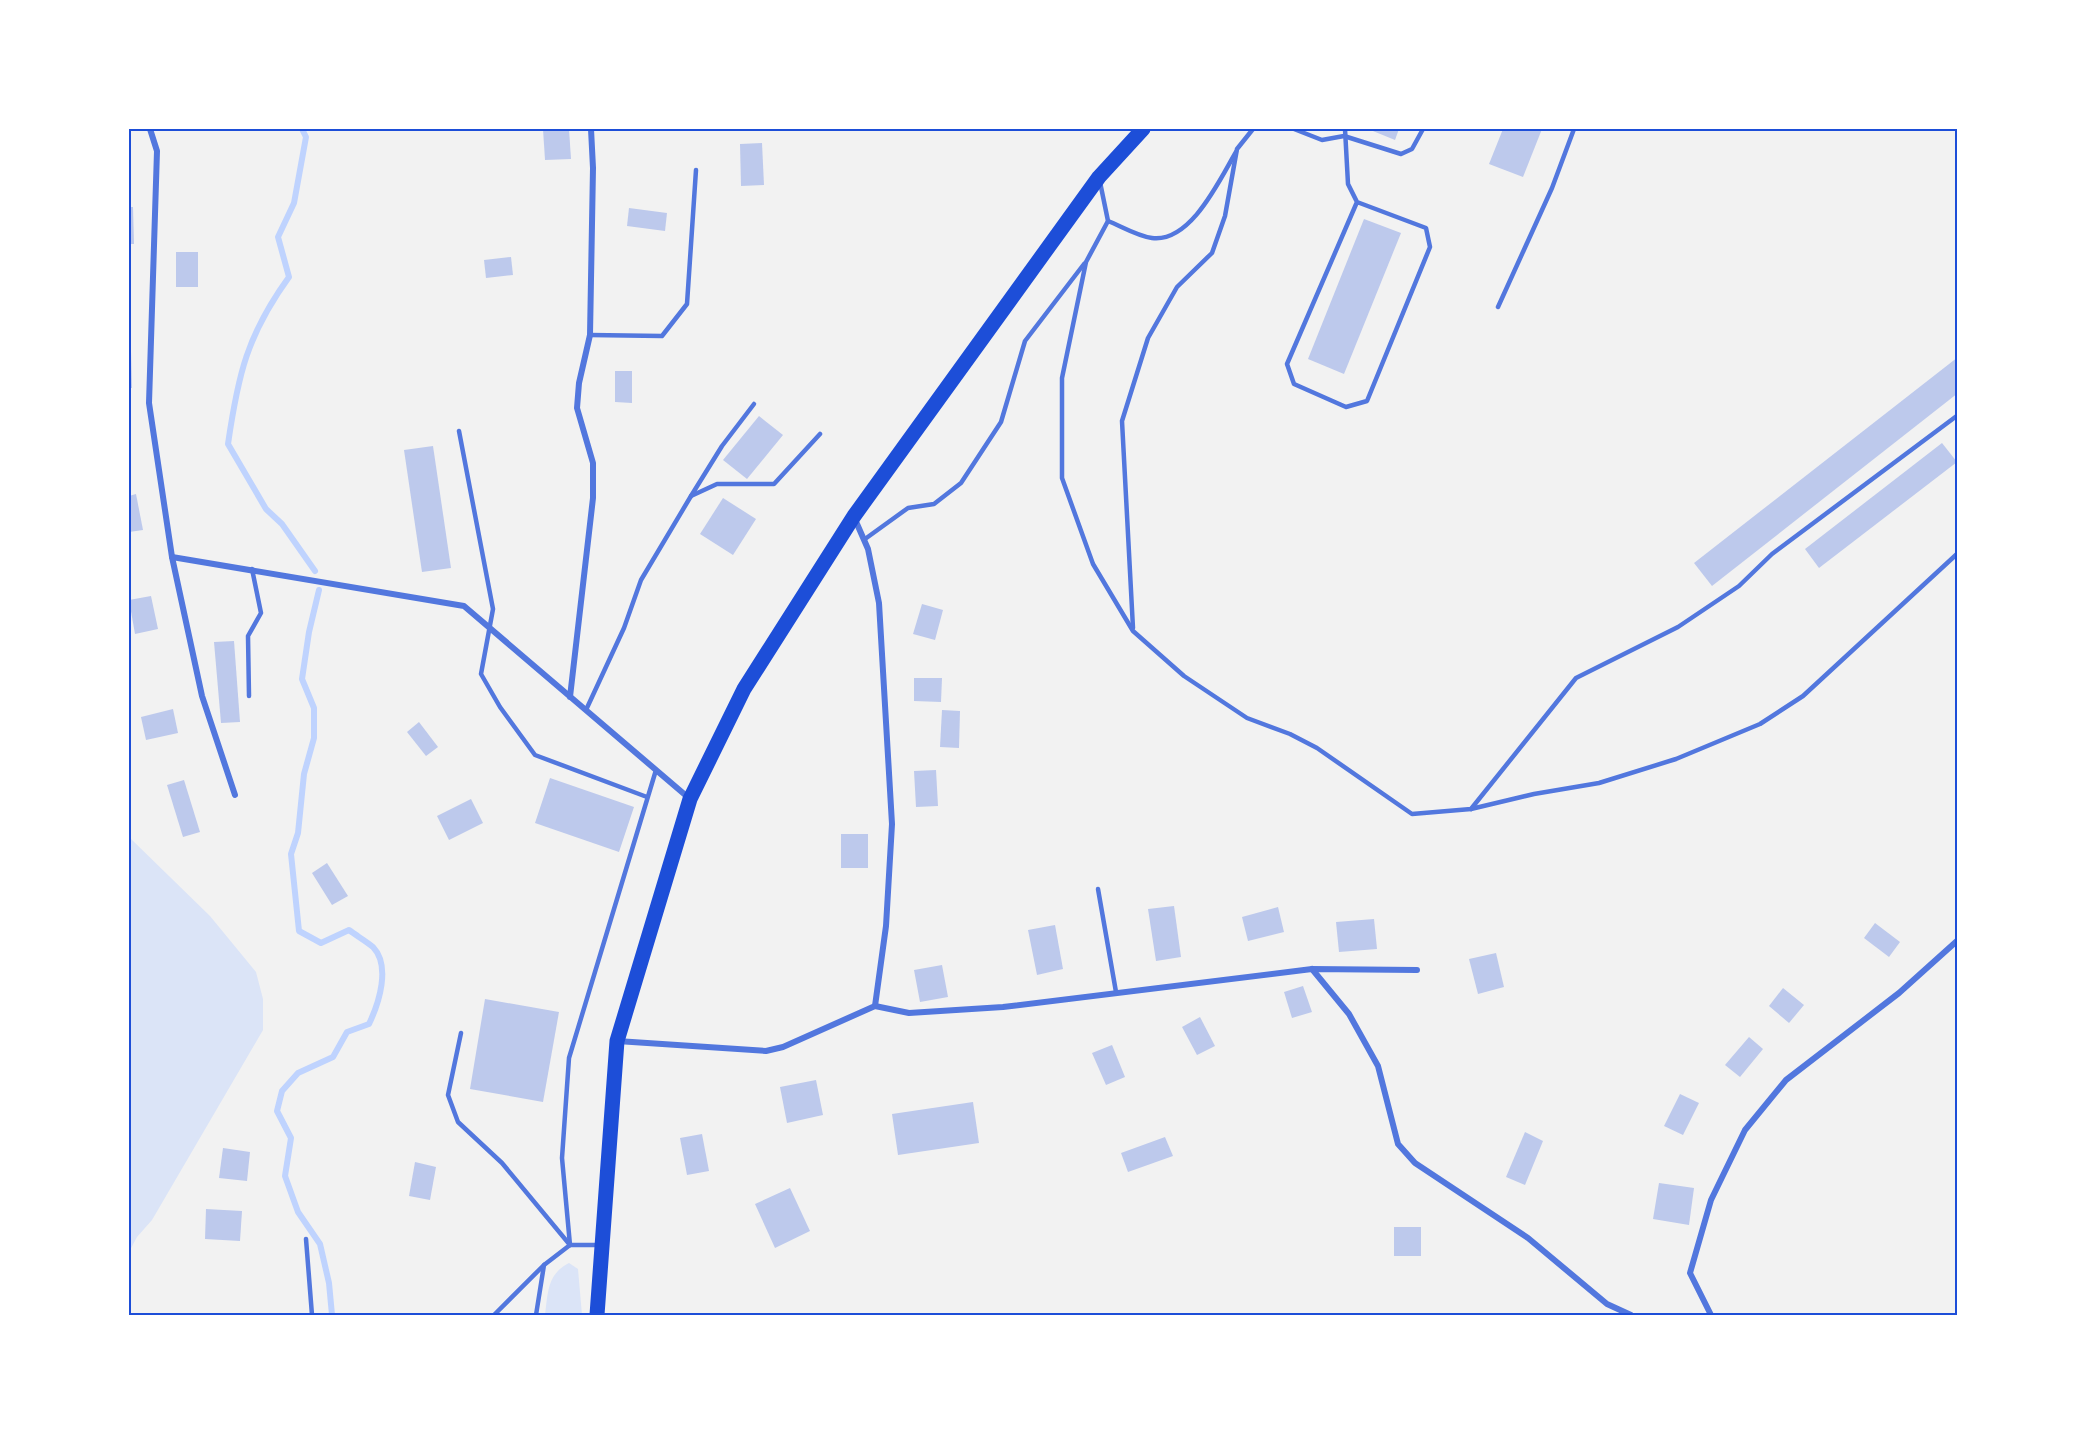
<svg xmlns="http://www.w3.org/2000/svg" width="2087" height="1444" viewBox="0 0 2087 1444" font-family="Georgia,serif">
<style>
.green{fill:#dbe4f7}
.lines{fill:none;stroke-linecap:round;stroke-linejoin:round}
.stream{stroke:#bfd3fe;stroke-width:6}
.building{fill:#bdc9ec}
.service{stroke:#5277de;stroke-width:4.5}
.minor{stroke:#5277de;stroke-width:6}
.primary{stroke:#1d4ed8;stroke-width:15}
.neatline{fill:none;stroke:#1d4ed8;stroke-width:2}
</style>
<rect width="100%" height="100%" fill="#f2f2f2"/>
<g class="green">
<path d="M129 837 210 916 256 972 263 999V1030L152 1220 137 1237 129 1252Z"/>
<path d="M569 1263 578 1269 582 1315H545C548 1293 547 1274 569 1263Z"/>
</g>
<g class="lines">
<g class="stream">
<path d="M302 129 306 137 294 203 278 237 289 277C247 335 238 375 228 444L266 509 282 524 315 571"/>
<path d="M319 590 309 632 302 679 314 708V738L304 774 298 833 291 854 299 931 321 943 349 930C357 936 366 941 373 947 391 966 379 1003 369 1024L347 1032 333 1057 298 1073 282 1091 277 1111 291 1138 285 1176 298 1212 320 1244 329 1283 332 1315"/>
</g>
</g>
<g class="building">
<path d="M543 129H569L571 159 545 160Z"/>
<path d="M1368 129H1399L1395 140Z"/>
<path d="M1503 129H1542L1523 177 1489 164Z"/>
<path d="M762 143 764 185 741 186 740 144Z"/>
<path d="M129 207H133L134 244H129Z"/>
<path d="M629 208 667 213 665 231 627 226Z"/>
<path d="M1364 219 1401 233 1344 374 1308 359Z"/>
<rect x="176" y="252" width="22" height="35"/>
<path d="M511 257 513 275 486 278 484 260Z"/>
<path d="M129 351H131L132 388H129Z"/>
<path d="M1958 357V393L1712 586 1694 563Z"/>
<path d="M615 371H632V403L615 402Z"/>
<path d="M759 416 783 435 747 479 723 460Z"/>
<path d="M1942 443 1957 462 1819 568 1805 549Z"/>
<path d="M433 446 451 568 422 572 404 450Z"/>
<path d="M136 494 143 530 129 532V496Z"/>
<path d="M723 498 756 519 733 555 700 534Z"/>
<path d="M151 596 158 629 135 634 129 600Z"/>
<path d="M922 604 943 610 935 640 913 634Z"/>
<path d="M234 641 240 722 221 723 214 642Z"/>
<path d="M914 678H942L941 702 914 701Z"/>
<path d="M173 709 178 733 146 740 141 717Z"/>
<path d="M942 710 960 711 959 748 940 747Z"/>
<path d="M419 722 438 747 426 756 407 732Z"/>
<path d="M936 770 938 806 916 807 914 771Z"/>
<path d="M550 778 634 807 619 852 535 823Z"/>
<path d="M184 780 200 832 183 837 167 785Z"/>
<path d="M471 799 483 823 449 840 437 816Z"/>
<rect x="841" y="834" width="27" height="34"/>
<path d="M327 863 348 896 332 905 312 873Z"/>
<path d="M1174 906 1181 957 1156 961 1148 909Z"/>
<path d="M1278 907 1284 932 1248 941 1242 917Z"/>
<path d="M1374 919 1377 949 1339 952 1336 922Z"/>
<path d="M1875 923 1900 942 1889 957 1864 938Z"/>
<path d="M1055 925 1063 969 1037 975 1028 930Z"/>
<path d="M1496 953 1504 987 1478 994 1469 959Z"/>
<path d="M942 965 948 997 920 1002 914 970Z"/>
<path d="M1303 986 1312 1012 1292 1018 1284 992Z"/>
<path d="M1783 988 1804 1005 1789 1023 1769 1006Z"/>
<path d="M485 999 559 1012 543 1102 470 1089Z"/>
<path d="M1200 1017 1215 1046 1197 1055 1182 1027Z"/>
<path d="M1749 1037 1763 1049 1740 1077 1725 1065Z"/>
<path d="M1112 1045 1125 1077 1106 1085 1092 1053Z"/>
<path d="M816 1080 823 1115 787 1123 780 1087Z"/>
<path d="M1680 1094 1699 1103 1683 1135 1664 1126Z"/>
<path d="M973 1102 979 1143 898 1155 892 1114Z"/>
<path d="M1525 1132 1543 1141 1525 1185 1506 1177Z"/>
<path d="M702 1134 709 1171 687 1175 680 1138Z"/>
<path d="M1165 1137 1173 1156 1128 1172 1121 1153Z"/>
<path d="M223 1148 250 1152 247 1181 219 1178Z"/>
<path d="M415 1162 436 1167 430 1200 409 1196Z"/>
<path d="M1659 1183 1694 1188 1689 1225 1653 1219Z"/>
<path d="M790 1188 810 1231 775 1248 755 1204Z"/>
<path d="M206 1209 242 1211 240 1241 205 1239Z"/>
<rect x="1394" y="1227" width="27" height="29"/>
</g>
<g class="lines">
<g class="service">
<path d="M1294 129 1322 140 1344 136 1401 154 1412 149 1423 129"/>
<path d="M1345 129 1348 184 1357 202 1287 364 1294 384 1346 407 1367 401 1430 247 1426 228 1357 202"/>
<path d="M1100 182 1108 221 1086 262 1062 378V478L1093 564 1133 631 1184 676 1247 718 1290 734 1317 748 1412 814 1471 809 1534 794 1599 783 1676 759 1760 724 1803 696 1958 553"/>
<path d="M1108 221C1121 226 1137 236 1152 238 1191 243 1220 179 1236 152"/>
<path d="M1498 307 1552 188 1574 129"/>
<path d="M590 335 662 336 687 304 696 170"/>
<path d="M459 431 493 609 481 674 500 707 535 755 647 797"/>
<path d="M691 496 722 446 754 404"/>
<path d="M865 539 908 508 934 504 961 483 1001 422 1025 341 1084 264"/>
<path d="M1133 628 1122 421 1148 338 1177 287 1212 253 1225 216 1237 149 1253 129"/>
<path d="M249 696 248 636 261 613 252 569"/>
<path d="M586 710 624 628 641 580 691 496 717 484H774L820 434"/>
<path d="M1471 809 1576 678 1678 627 1739 586 1772 554 1958 415"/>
<path d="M1098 889 1116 992"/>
<path d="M461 1033 448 1095 458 1122 502 1163 570 1245"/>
<path d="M306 1239 312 1315"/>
<path d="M570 1245 562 1158 569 1058 656 770"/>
<path d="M494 1315 544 1265"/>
<path d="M536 1315 544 1265 570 1245H599"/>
</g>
<g class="minor">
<path d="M150 129 157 151 149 403 172 557 202 696 235 795"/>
<path d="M854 517 868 549 879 603 892 824 886 926 875 1006"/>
<path d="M172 557 464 606 690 799"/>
<path d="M570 697 593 498V463L577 408 579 383 590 335 593 168 591 129"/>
<path d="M1312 969 1349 1014 1378 1066 1398 1144 1415 1163 1528 1238 1607 1304 1631 1315"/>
<path d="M617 1041 766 1051 783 1047 875 1006 909 1013 1003 1007 1312 969 1417 970"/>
<path d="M1711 1315 1690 1273 1711 1200 1745 1130 1786 1080 1899 993 1958 940"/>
</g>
<path class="primary" d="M597 1315 617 1041 690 799 744 689 854 516 1099 177 1143 129"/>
</g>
<rect width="2087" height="1444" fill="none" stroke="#ffffff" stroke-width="261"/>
<rect x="130" y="130" width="1826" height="1184" class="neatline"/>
</svg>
